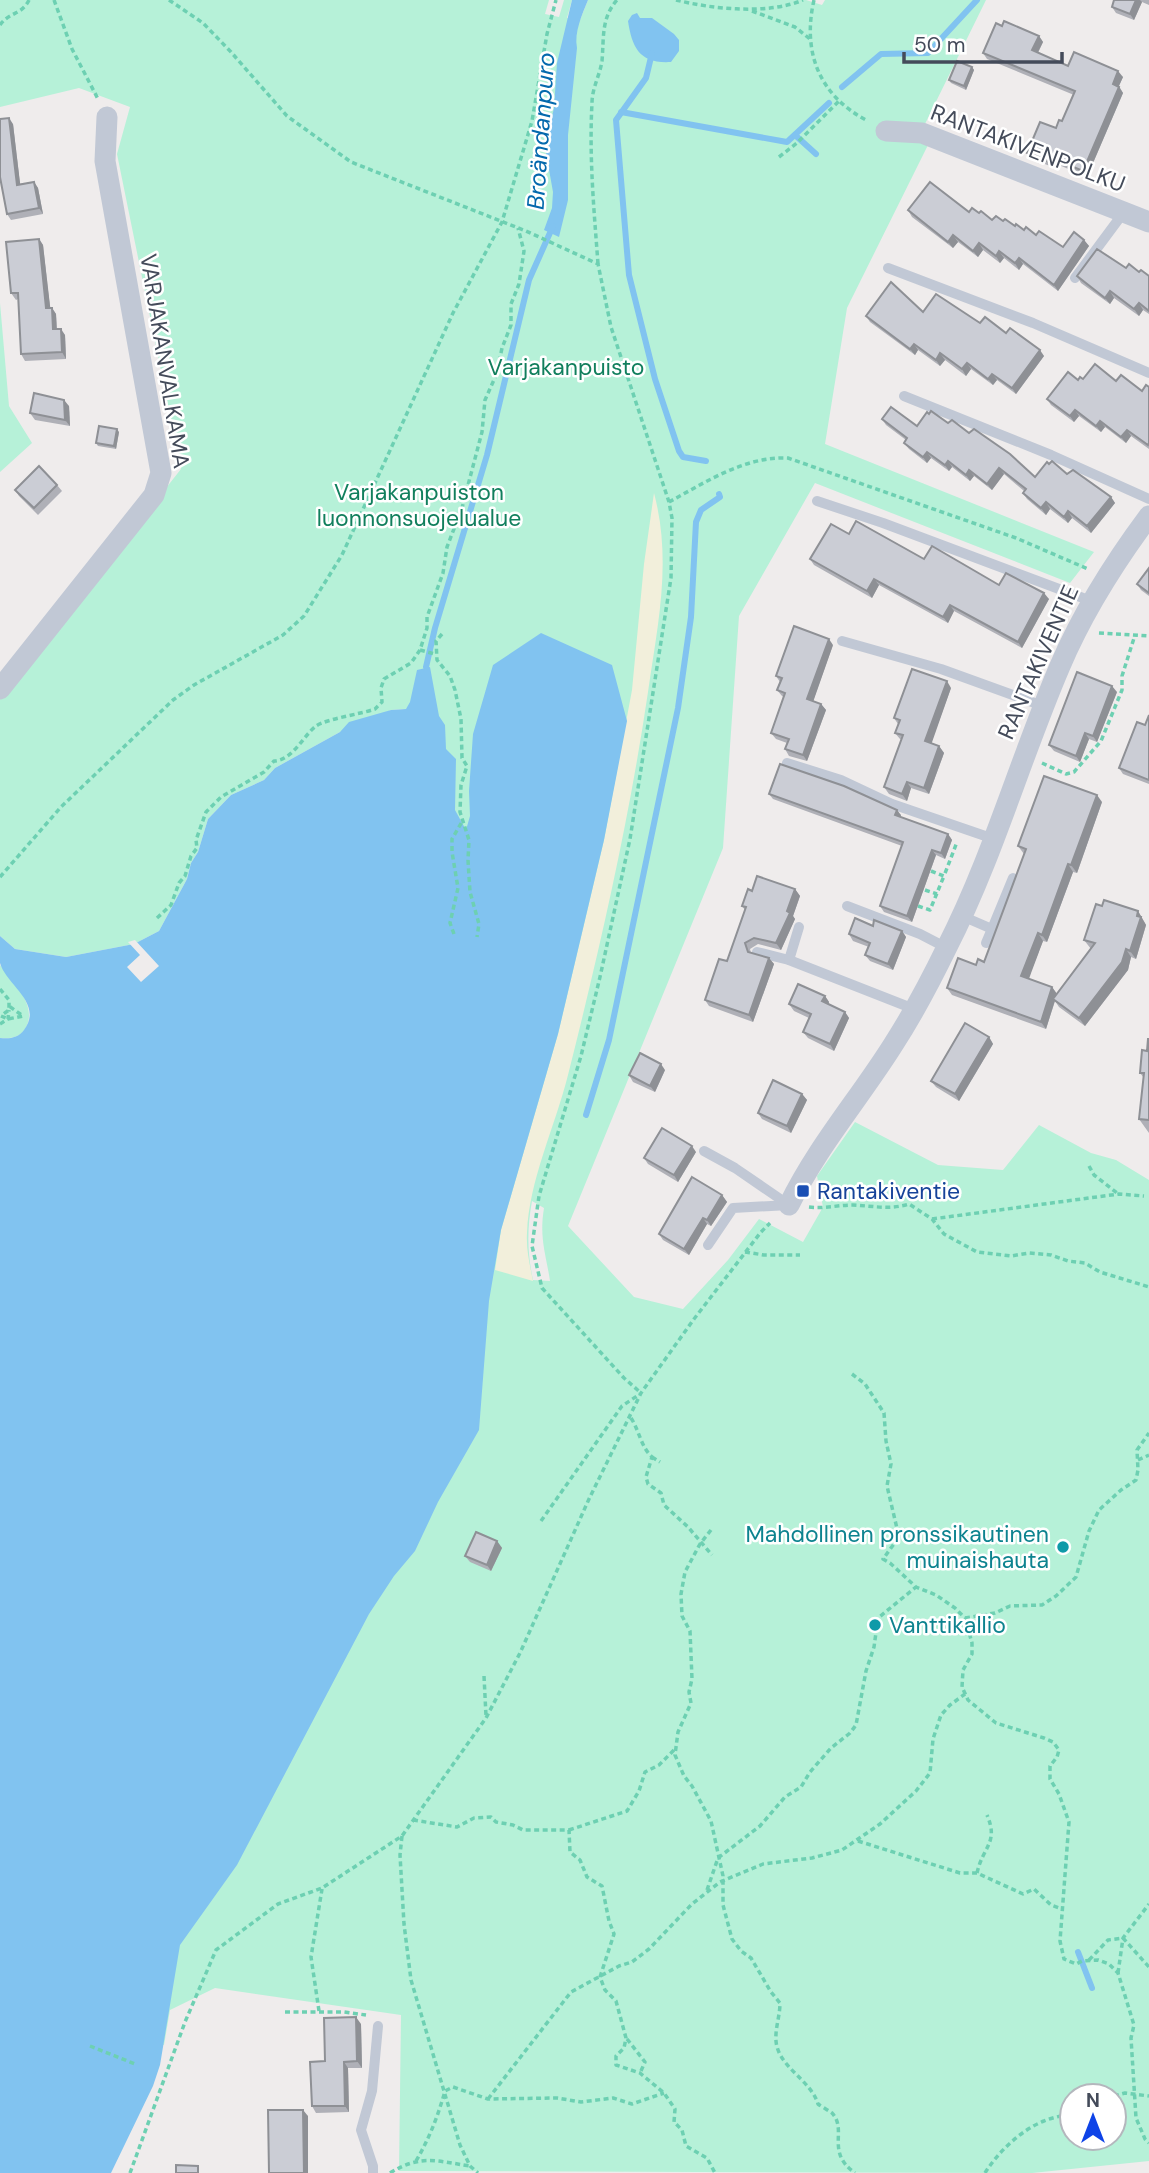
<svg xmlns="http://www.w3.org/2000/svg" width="1149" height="2173" viewBox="0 0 1149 2173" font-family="'DM Sans',sans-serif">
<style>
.green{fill:#b6f1d8;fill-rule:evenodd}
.sand{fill:#f2efdb}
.water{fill:#81c3f0}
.pier{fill:#efecec}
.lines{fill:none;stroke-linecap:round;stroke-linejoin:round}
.stream{stroke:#81c3f0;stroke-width:6}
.path{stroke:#6dd0b2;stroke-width:3.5;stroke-dasharray:5 3.5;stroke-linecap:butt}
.service{stroke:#c1c8d5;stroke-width:10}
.minor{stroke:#c1c8d5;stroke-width:21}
.wall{fill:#afb0b7}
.shaded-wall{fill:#8e9095}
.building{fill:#cbcdd5;stroke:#8e9095;stroke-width:2}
.transit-dot{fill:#1a4fb4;stroke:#fff;stroke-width:2.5}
.culture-dot{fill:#0f9aa8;stroke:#fff;stroke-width:2.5}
.labels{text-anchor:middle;stroke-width:5;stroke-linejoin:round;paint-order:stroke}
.street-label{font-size:23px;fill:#444b5a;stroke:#fff}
.park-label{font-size:23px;fill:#117f5d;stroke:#fff}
.transit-label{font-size:23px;fill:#164399;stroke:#fff;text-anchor:start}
.culture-label{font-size:23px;fill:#0d838f;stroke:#fff;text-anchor:end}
.water-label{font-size:24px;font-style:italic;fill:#0469ad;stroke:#fff}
</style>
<rect width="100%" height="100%" fill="#efecec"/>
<g class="green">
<path d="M0 0H549L545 14 559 17 564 0H572L567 18 580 20 588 0H806L822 5 825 0H986L924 126 928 145 847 308 825 444 1094 552 1070 583 815 483 739 616 723 848 568 1226 634 1297 683 1309 728 1260 759 1219 803 1242 823 1207 817 1176 855 1122 938 1165 1003 1170 1039 1125 1091 1153 1116 1160 1149 1180V2161L1032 2173 399 2171 401 2015 215 1988 170 2010 164 2045 156 2043 419 708 391 710 340 732 275 768 264 780 231 795 208 819 198 852 191 863 187 879 159 931 134 944 66 957 15 949 0 936V699L181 469 117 154 130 107 79 88 0 107ZM532 1201 544 1208C539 1238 546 1254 550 1281L533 1280C527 1252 527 1229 532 1201ZM1072 2096H1114V2138H1072Z"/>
<path d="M0 303 9 406 32 443 0 472Z"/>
<path d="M0 965C13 981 39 1007 25 1029 19 1038 10 1039 0 1038Z"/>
</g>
<path class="sand" d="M654 493C672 561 658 623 648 692 629 821 600 948 568 1075 555 1127 529 1180 527 1233 526 1250 530 1265 533 1281L495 1270 501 1230 558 1034 604 840 632 690 644 564Z"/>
<g class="water">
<path d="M572 0H588C582 15 574 32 577 48L568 135V200L559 237 544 230 552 208 553 192 545 147 554 108 557 63Z"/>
<path d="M637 13 640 18H652L674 34 679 40V51L671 62C640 64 632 48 628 21L632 15Z"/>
<path d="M541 633 612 665 627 721 604 840 558 1034 501 1230 489 1301 479 1430 438 1502 415 1551 394 1576 369 1614 237 1865 180 1945 160 2065 153 2086 111 2173H0V1038C10 1039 18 1038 24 1030 44 1003 6 985 0 963 0 956 0 944 0 936L15 949 66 957 134 944 159 931 187 879 191 863 198 852 208 819 231 795 264 780 275 768 340 732 349 722 391 710 406 709 410 702 417 670 430 667 439 716 445 725 446 749 456 759 455 810 466 830 470 816 469 791 473 734 493 665Z"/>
</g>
<path class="pier" d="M135 940 159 966 141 982 127 967 140 955 128 942Z"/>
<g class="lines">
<g class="stream">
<path d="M652 53 646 78 616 120 629 275 655 379 679 451 683 457 706 461"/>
<path d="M842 87 881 54 928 53 977 0"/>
<path d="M621 112 787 142 829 103"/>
<path d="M795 135 816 154"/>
<path d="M426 667 435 628 487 455 529 280 553 226"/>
<path d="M586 1115 609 1040 678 708 691 617 696 522 701 510 720 497 719 494"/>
<path d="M1078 1952 1092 1988"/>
</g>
<g class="path">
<path d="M54 0 72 49 98 99"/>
<path d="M169 0 203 23 231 52 287 116 351 162 526 231 598 264 611 327 669 502 672 518 671 578 630 839 600 977 581 1056 539 1196 532 1246 542 1288 624 1378 641 1393"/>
<path d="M676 0C712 9 768 15 803 0"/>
<path d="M814 0C802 52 819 96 868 121"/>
<path d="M752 11 795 27 810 39"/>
<path d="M0 25C9 12 22 15 29 0"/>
<path d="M779 157 797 143 839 101"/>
<path d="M598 264C594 210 589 157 592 103 592 88 600 75 602 61 604 38 601 18 617 0"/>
<path d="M669 502C706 482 745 456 788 458L1016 538 1088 569"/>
<path d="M1099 633 1149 636"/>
<path d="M442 634 436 641 437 660 450 676 455 690 461 719 462 758 467 766 461 785 460 812 469 840 468 860 470 892 479 924 477 937"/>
<path d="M420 650 435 654"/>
<path d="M1042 763 1066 774 1074 772 1101 741 1122 690V676L1135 635"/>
<path d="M931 871 944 876 957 842"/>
<path d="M0 877 61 807 173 700 194 685 283 635 304 616 342 555 453 313 502 222 532 121 547 34 556 0"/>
<path d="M925 890 937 894"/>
<path d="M918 906 930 910 944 876"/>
<path d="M157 918 171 905 179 883 185 876 191 856 197 848 196 840 206 812 221 797 264 772 274 761C293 760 303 736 316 726 326 719 361 714 375 709L382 702 381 688 384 679 411 663 420 650 427 628V617L443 573 447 547 462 508 482 432 485 400 497 373 502 348 511 325V304L519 284 524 251 518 228"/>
<path d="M454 934 450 923 458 888 452 852V839L463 820"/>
<path d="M0 989 9 1000V1010L2 1015"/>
<path d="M1 1016 8 1019 23 1016 9 1006"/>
<path d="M0 1024 8 1019 9 1010"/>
<path d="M1089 1166 1094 1175 1117 1193"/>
<path d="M809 1207C824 1209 838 1205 853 1205 873 1206 890 1210 909 1204L932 1219 944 1234 977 1252 1011 1256 1029 1253 1051 1255 1068 1261 1085 1263 1100 1272 1149 1287"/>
<path d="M932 1219 1119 1194 1144 1196"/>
<path d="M745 1252 764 1255H800"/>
<path d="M852 1374 865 1384 884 1413 886 1441 891 1464 887 1486 899 1537 883 1559 890 1563 916 1587 936 1595 955 1608 965 1618 972 1643V1654L963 1670 962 1687 968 1700 996 1723 1044 1738 1053 1742 1059 1750 1057 1757 1050 1766V1779L1059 1794 1069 1822 1060 1941 1064 1959 1076 1964 1082 1961 1098 1960 1109 1964 1118 1973 1134 2025 1131 2038 1136 2118 1145 2139 1149 2143"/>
<path d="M631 1418C639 1430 641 1447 652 1457L646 1477 648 1484 661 1493 664 1505 688 1527 712 1555"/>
<path d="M652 1457 660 1462"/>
<path d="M1138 1460 1149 1455"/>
<path d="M541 1521 622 1406 640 1394"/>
<path d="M711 1530 700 1544 685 1572 681 1594 682 1616 690 1631 692 1679 689 1692 691 1703 678 1732 675 1755 684 1776 692 1786 711 1821 723 1876V1905L732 1939 741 1951 751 1958 771 1992 780 2003C780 2016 775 2028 776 2041 778 2067 811 2080 818 2104 822 2107 828 2110 832 2113 848 2130 825 2152 855 2173"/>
<path d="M965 1618 995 1613 1010 1606 1042 1605 1056 1596 1076 1577 1089 1531 1099 1510 1121 1490 1136 1480 1138 1470 1137 1450 1149 1433"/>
<path d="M484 1676 486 1716"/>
<path d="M413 1820 457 1827 474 1818 491 1817 496 1822 513 1825 523 1830H569L570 1852 580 1860 587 1877 602 1886 609 1921 614 1934 600 1977 605 1990 616 2001 626 2038 624 2048 616 2056V2065L640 2073 664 2093 675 2109 674 2122 682 2130 686 2146 707 2158 715 2173"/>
<path d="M569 1830 627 1811 639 1791 645 1772 659 1765 674 1750"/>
<path d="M402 1836 400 1855 404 1924 411 1980 460 2145 470 2166 478 2173"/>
<path d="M858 1841 960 1873H977L1023 1894 1034 1889 1051 1905 1062 1909"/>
<path d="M977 1873C983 1846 999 1843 987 1815"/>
<path d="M707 1890 718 1858 760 1826 785 1797 801 1787 810 1772 831 1748 850 1733 856 1725 866 1671 874 1647 878 1618 916 1587"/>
<path d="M1089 1960 1108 1940 1123 1938 1149 1967"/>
<path d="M1118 1973 1123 1938 1149 1904"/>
<path d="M319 2011 311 1957 322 1889"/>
<path d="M285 2012H344L366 2015"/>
<path d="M627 2039 645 2062 640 2073"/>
<path d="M90 2046 135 2064"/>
<path d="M1114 2096 1125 2093 1149 2096"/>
<path d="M488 2099 571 1992 619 1966 632 1962 649 1949 692 1904 720 1882 763 1864 812 1858 842 1850 880 1824 916 1791 930 1773 933 1739 941 1715 950 1705 965 1694"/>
<path d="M416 2161C429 2139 438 2116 445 2091L453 2087 488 2099 557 2098 581 2102 613 2098 632 2104 664 2093"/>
<path d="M130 2173 185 2022 216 1950 278 1904 322 1888 402 1836 486 1718 520 1653 589 1499 641 1393 694 1319 761 1232 770 1223"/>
<path d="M390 2173C421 2154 436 2161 470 2166"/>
<path d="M985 2173C998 2152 1021 2130 1044 2121 1053 2117 1063 2116 1072 2113"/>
</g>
<g class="service">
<path d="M888 268 1033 323 1149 373"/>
<path d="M1075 278 1124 212"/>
<path d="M904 396 1051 455 1149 499"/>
<path d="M817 501 883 523 1091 601"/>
<path d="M842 641 941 669 1043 706"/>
<path d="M787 763 841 780 892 804 994 839"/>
<path d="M847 906 920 934 947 948"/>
<path d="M962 916 992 929 1013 878"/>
<path d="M986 943 992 929"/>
<path d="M757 952 789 960 914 1009"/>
<path d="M789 960 799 927"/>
<path d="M704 1151 735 1168 789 1205"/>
<path d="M708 1245 733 1208 789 1205"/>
<path d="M373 2173V2166L361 2130 372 2091 378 2026"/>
</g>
<g class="minor">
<path d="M886 131 922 133 1149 222"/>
<path d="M0 689 154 495 161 473 105 161 107 117"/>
<path d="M789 1205C817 1147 859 1099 893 1045 913 1014 931 980 947 947 993 857 1020 759 1060 666 1083 612 1114 563 1149 516"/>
</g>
</g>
<g class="wall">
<path d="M1114 0H1149V5L1142 2 1134 20 1116 13 1112 7Z"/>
<path d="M1002 26 1039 36 1043 42 1038 53 1068 66 1123 77 1119 86 1123 93 1087 177 1052 162 1050 166 1032 159 1027 153 1056 128 1062 121 1074 95 987 59 983 53Z"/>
<path d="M972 67 974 70 966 90 951 83 949 80Z"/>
<path d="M13 124 20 184 34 182 38 188 43 214 11 220 7 214Z"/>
<path d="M908 210 979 213 992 220 1003 221 1015 226 1063 247 1084 240 1089 246 1058 291 1023 264 1019 270 1004 258 1000 263 983 250 978 257 958 242 953 248 912 217Z"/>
<path d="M39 239 43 245 50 308H52L56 314 57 329 65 335 66 359 25 361 21 354 18 299 16 300 11 293Z"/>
<path d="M1126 268 1149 276V314L1143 310 1139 316 1114 298 1110 304 1081 283 1077 276Z"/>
<path d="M923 312 980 323 1006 333 1044 356 1016 394 997 380 993 385 971 369 966 376 945 360 940 366 918 350 915 355 870 322 866 316Z"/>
<path d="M1083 379 1116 381 1142 391 1149 387V449L1131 436 1126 443 1105 427 1101 432 1079 416 1074 422 1051 405 1047 399 1078 380Z"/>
<path d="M69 406 70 426 35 420 30 413Z"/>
<path d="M882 419 917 426 948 423 969 433 1035 477 1067 474 1111 497 1115 503 1091 533 1072 518 1068 523 1050 509 1046 515 1027 499 1023 493 1024 491 1004 474 992 490 974 476 970 481 952 467 949 471 931 458 927 463 909 449 904 443 906 440 886 425Z"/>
<path d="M119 432 116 449 98 446 96 443Z"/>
<path d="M57 485 62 491 38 515 19 496 15 490Z"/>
<path d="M810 559H924L999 585 1049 599 1022 648 954 611 948 623 879 585 872 598 814 565Z"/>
<path d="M1149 568V596L1141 590 1137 584Z"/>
<path d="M833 645 813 701 821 704 826 710 807 761 789 756 785 749 787 743 776 739 771 733 784 697 782 696 777 690 780 682 776 676Z"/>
<path d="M951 688 931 743 939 746 944 753 929 794 911 788 907 801 889 794 884 787 902 740 900 739 895 733 898 724 894 718Z"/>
<path d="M1117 692 1097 742 1089 739 1080 762 1054 751 1049 745Z"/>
<path d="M1149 715V784L1123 774 1119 768 1145 725Z"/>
<path d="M769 794 901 815 900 817 948 834 952 840 945 859 936 855 912 922 884 912 880 906 902 846 773 799Z"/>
<path d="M1102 802 1077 873 1073 872 1047 942 1043 941 1028 979 1052 987 1057 994 1091 949 1084 940 1102 906 1138 911 1146 925 1136 959 1131 957 1128 970 1085 1026 1059 1007 1055 1001 1046 1029 952 995 947 988 976 965 984 962 1024 854 1018 846Z"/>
<path d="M795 889 800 896 793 916 795 919 781 950 758 944 750 949 751 953 769 958 774 964 753 1022 709 1006 705 1000 727 961 745 910 742 906 752 891Z"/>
<path d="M873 926 902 931 906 937 893 970 870 961 865 955 869 947 853 941 849 934Z"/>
<path d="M825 996 829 1002 828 1004 845 1012 849 1018 834 1051 808 1038 803 1032 809 1018 794 1011 789 1004Z"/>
<path d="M989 1037 993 1044 959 1101 936 1087 931 1081Z"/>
<path d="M1149 1039V1133L1139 1119 1144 1078 1140 1073 1147 1051Z"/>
<path d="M665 1070 655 1092 633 1082 629 1075Z"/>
<path d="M802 1094 807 1100 791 1133 762 1119 758 1113Z"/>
<path d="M696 1152 678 1182 648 1164 644 1158Z"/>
<path d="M722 1195 727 1202 711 1226 707 1224 689 1255 663 1240 659 1234Z"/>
<path d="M497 1541 502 1548 491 1571 470 1562 465 1556Z"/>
<path d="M361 2024 362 2068H348L349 2112 316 2113 312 2106 325 2061Z"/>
</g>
<g class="shaded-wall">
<path d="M1136 0H1140L1142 2 1134 20 1130 14Z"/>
<path d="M1039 36 1043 42 1036 56 1032 50Z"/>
<path d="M972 67 974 70 966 90 964 86Z"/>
<path d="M1118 71 1123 77 1117 90 1113 84Z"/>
<path d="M1119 87 1123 93 1087 177 1083 171Z"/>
<path d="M9 118 13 124 21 191 17 185Z"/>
<path d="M1047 156 1052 162 1050 166 1045 160Z"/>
<path d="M34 182 38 188 43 214 39 208Z"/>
<path d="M953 235 958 242 953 248 948 242Z"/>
<path d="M39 239 43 245 51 314 46 308Z"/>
<path d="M1084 240 1089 246 1058 291 1054 285Z"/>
<path d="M979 243 983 250 978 257 973 251Z"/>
<path d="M999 251 1004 258 1000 263 996 256Z"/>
<path d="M1019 258 1023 264 1019 270 1015 263Z"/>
<path d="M1110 291 1114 298 1110 304 1105 298Z"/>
<path d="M1139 303 1143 310 1139 316 1134 309Z"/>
<path d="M52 308 56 314 57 336 53 329Z"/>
<path d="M61 329 65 335 66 359 62 352Z"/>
<path d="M914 344 918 350 915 355 910 349Z"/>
<path d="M1040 350 1044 356 1016 394 1012 388Z"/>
<path d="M940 353 945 360 940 366 936 360Z"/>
<path d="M967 363 971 369 966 376 962 369Z"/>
<path d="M992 374 997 380 993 385 988 379Z"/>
<path d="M64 400 69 406 70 426 65 420Z"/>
<path d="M1075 410 1079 416 1074 422 1070 416Z"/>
<path d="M1100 421 1105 427 1101 432 1096 426Z"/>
<path d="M117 429 119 432 116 449 114 446Z"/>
<path d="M1127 430 1131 436 1126 443 1121 437Z"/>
<path d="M927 452 931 458 927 463 923 457Z"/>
<path d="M948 461 952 467 949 471 945 465Z"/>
<path d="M999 468 1004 474 992 490 987 484Z"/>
<path d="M969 470 974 476 970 481 966 475Z"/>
<path d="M1111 497 1115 503 1091 533 1087 526Z"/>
<path d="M1046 502 1050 509 1046 515 1041 508Z"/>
<path d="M1068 511 1072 518 1068 523 1064 517Z"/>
<path d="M874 579 879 585 872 598 867 591Z"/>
<path d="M1044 593 1049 599 1022 648 1018 642Z"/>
<path d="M950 605 954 611 948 623 943 617Z"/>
<path d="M829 639 833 645 812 705 807 699Z"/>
<path d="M947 681 951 688 930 748 925 741Z"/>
<path d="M1112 686 1117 692 1097 742 1093 736Z"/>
<path d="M821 704 826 710 807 761 803 755Z"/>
<path d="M1085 733 1089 739 1080 762 1076 756Z"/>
<path d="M939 746 944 753 929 794 924 788Z"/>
<path d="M907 782 911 788 907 801 902 794Z"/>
<path d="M1097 795 1102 802 1077 873 1071 865Z"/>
<path d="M897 810 901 815 899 821 895 815Z"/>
<path d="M948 834 952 840 945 859 941 853Z"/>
<path d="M932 850 936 855 912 922 907 916Z"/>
<path d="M1068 864 1073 872 1047 942 1042 935Z"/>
<path d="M795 889 800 896 793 916 795 919 781 950 776 943Z"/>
<path d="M1138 911 1146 925 1136 959 1130 951Z"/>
<path d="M902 931 906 937 893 970 888 964Z"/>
<path d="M1038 933 1043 941 1027 984 1021 976Z"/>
<path d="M1126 949 1131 957 1128 970 1085 1026 1079 1018Z"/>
<path d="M769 958 774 964 753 1022 749 1015Z"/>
<path d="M1052 987 1057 994 1046 1029 1041 1022Z"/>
<path d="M825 996 829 1002 827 1008 822 1001Z"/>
<path d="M845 1012 849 1018 834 1051 830 1044Z"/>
<path d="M989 1037 993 1044 959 1101 955 1094Z"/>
<path d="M661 1064 665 1070 655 1092 650 1086Z"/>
<path d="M802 1094 807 1100 791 1133 787 1126Z"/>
<path d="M692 1146 696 1152 678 1182 674 1175Z"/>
<path d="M722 1195 727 1202 711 1226 707 1220Z"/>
<path d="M703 1218 707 1224 689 1255 684 1249Z"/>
<path d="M497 1541 502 1548 491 1571 487 1565Z"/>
<path d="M356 2017 361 2024 362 2068 357 2061Z"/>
<path d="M344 2062 348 2068 349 2112 345 2106Z"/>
<path d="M303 2110 308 2116V2173H304Z"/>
</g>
<g class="building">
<path d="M1114 0H1136L1130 14 1112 7Z"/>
<path d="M1004 21 1039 36 1032 50 1068 66 1074 52 1118 71 1113 84 1119 87 1083 171 1047 156 1045 160 1027 153 1040 122 1056 128 1059 120 1062 121 1075 91 983 53 996 23 1002 26Z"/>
<path d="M957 61 972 67 964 86 949 80Z"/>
<path d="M9 118 17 185 34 182 39 208 7 214 0 177V119Z"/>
<path d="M930 182 969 212 972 208 979 213 981 211 992 220 996 216 1003 221 1005 219 1015 226 1016 224 1024 230 1026 227 1036 235 1039 231 1063 247 1074 232 1084 240 1054 285 1019 258 1015 263 999 251 996 256 979 243 973 251 953 235 948 242 908 210Z"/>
<path d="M39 239 46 308H52L53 329H61L62 352 21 354 18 293H11L6 242Z"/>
<path d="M1097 249 1126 268 1129 264 1139 272 1141 270 1149 276V311L1139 303 1134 309 1110 291 1105 298 1077 276Z"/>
<path d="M891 282 923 312 936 294 980 323 985 317 1006 333 1010 328 1040 350 1012 388 992 374 988 379 967 363 962 369 940 353 936 360 914 344 910 349 866 316Z"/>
<path d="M1095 364 1116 381 1121 375 1142 391 1146 385 1149 387V443L1148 445 1127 430 1121 437 1100 421 1096 426 1075 410 1070 416 1047 399 1068 372 1078 380 1080 377 1083 379Z"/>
<path d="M34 393 64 400 65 420 30 413Z"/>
<path d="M891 407 917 426 927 412 929 414 931 411 948 423 952 420 969 433 974 429 1010 454 1035 477 1047 462 1049 464 1052 461 1067 474 1073 470 1111 497 1087 526 1068 511 1064 517 1046 502 1041 508 1023 493 1026 489 999 468 987 484 969 470 966 475 948 461 945 465 927 452 923 457 904 443 907 438 882 419Z"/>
<path d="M99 426 117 429 114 446 96 443Z"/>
<path d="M39 466 57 485 34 508 15 490Z"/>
<path d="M856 521 924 559 932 546 999 585 1006 573 1044 593 1018 642 950 605 943 617 874 579 867 591 810 559 831 524 849 534Z"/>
<path d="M1149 568V593L1137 584Z"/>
<path d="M794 626 829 639 807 699 821 704 803 755 785 749 789 739 771 733 785 693 777 690 782 678 776 676Z"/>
<path d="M912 669 947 681 925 741 939 746 924 788 907 782 902 794 884 787 903 735 895 733 900 720 894 718Z"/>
<path d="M1077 672 1112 686 1093 736 1085 733 1076 756 1049 745Z"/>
<path d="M1149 715V780L1119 768 1137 722 1145 725Z"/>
<path d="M780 764 844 786 897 810 895 815 948 834 941 853 932 850 907 916 880 906 903 842 769 794Z"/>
<path d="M1044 776 1097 795 1071 865 1068 864 1042 935 1038 933 1021 976 1052 987 1041 1022 947 988 958 958 976 965 978 959 984 962 1026 849 1018 846Z"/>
<path d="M757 876 795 889 787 911 790 913 776 943 754 938 745 943 748 952 769 958 749 1015 705 1000 719 959 727 961 746 907 742 906 748 889 752 891Z"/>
<path d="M1104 900 1138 911 1137 916 1141 917 1130 951 1126 949 1122 962 1079 1018 1053 999 1095 943 1084 940 1096 904 1102 906Z"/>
<path d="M855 918 873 926 874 920 902 931 888 964 865 955 870 943 849 934Z"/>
<path d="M798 984 825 996 822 1001 845 1012 830 1044 803 1032 811 1014 789 1004Z"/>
<path d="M965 1023 989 1037 955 1094 931 1081Z"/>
<path d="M1148 1039H1149V1120L1139 1119 1144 1073H1140L1142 1050 1147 1051Z"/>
<path d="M640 1053 661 1064 650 1086 629 1075Z"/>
<path d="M773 1080 802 1094 787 1126 758 1113Z"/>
<path d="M662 1128 692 1146 674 1175 644 1158Z"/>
<path d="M692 1177 722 1195 707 1220 703 1218 684 1249 659 1234Z"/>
<path d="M476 1532 497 1541 487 1565 465 1556Z"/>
<path d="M356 2017 357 2061 344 2062 345 2106H312L310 2062 325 2061 324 2018Z"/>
<path d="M268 2110H303L304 2173H269Z"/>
<path d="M176 2165 198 2166V2173H176Z"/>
</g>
<rect class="transit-dot" x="796" y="1184" width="14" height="14" rx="3.5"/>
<g class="culture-dot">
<circle cx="1063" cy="1547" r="7"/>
<circle cx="875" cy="1625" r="7"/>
</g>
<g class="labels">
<g class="street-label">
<text transform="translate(1028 148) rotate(21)" y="8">RANTAKIVENPOLKU</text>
<text transform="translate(165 361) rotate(81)" y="8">VARJAKANVALKAMA</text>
<text transform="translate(1038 662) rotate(-66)" y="8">RANTAKIVENTIE</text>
</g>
<g class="park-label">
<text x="566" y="375">Varjakanpuisto</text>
<text x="419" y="500">Varjakanpuiston<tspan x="419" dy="26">luonnonsuojelualue</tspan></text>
</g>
<g class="transit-label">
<text x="817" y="1199">Rantakiventie</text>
</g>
<g class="culture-label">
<text x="1049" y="1542">Mahdollinen pronssikautinen<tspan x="1049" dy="26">muinaishauta</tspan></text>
<text x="889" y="1633" text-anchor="start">Vanttikallio</text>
</g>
<g class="water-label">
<text transform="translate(541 131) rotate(-86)" y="8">Broändanpuro</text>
</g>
</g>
<g transform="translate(1093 2117)"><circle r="33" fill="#ffffff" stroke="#b4b7bd" stroke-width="2"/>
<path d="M0-5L12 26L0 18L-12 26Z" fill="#0e43e7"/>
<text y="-10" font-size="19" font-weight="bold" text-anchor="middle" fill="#444b5a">N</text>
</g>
<path d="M904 52v10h158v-10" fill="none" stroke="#444b5a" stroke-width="3.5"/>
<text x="914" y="52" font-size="21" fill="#444b5a" stroke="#ffffff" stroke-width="5" paint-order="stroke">50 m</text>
</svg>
